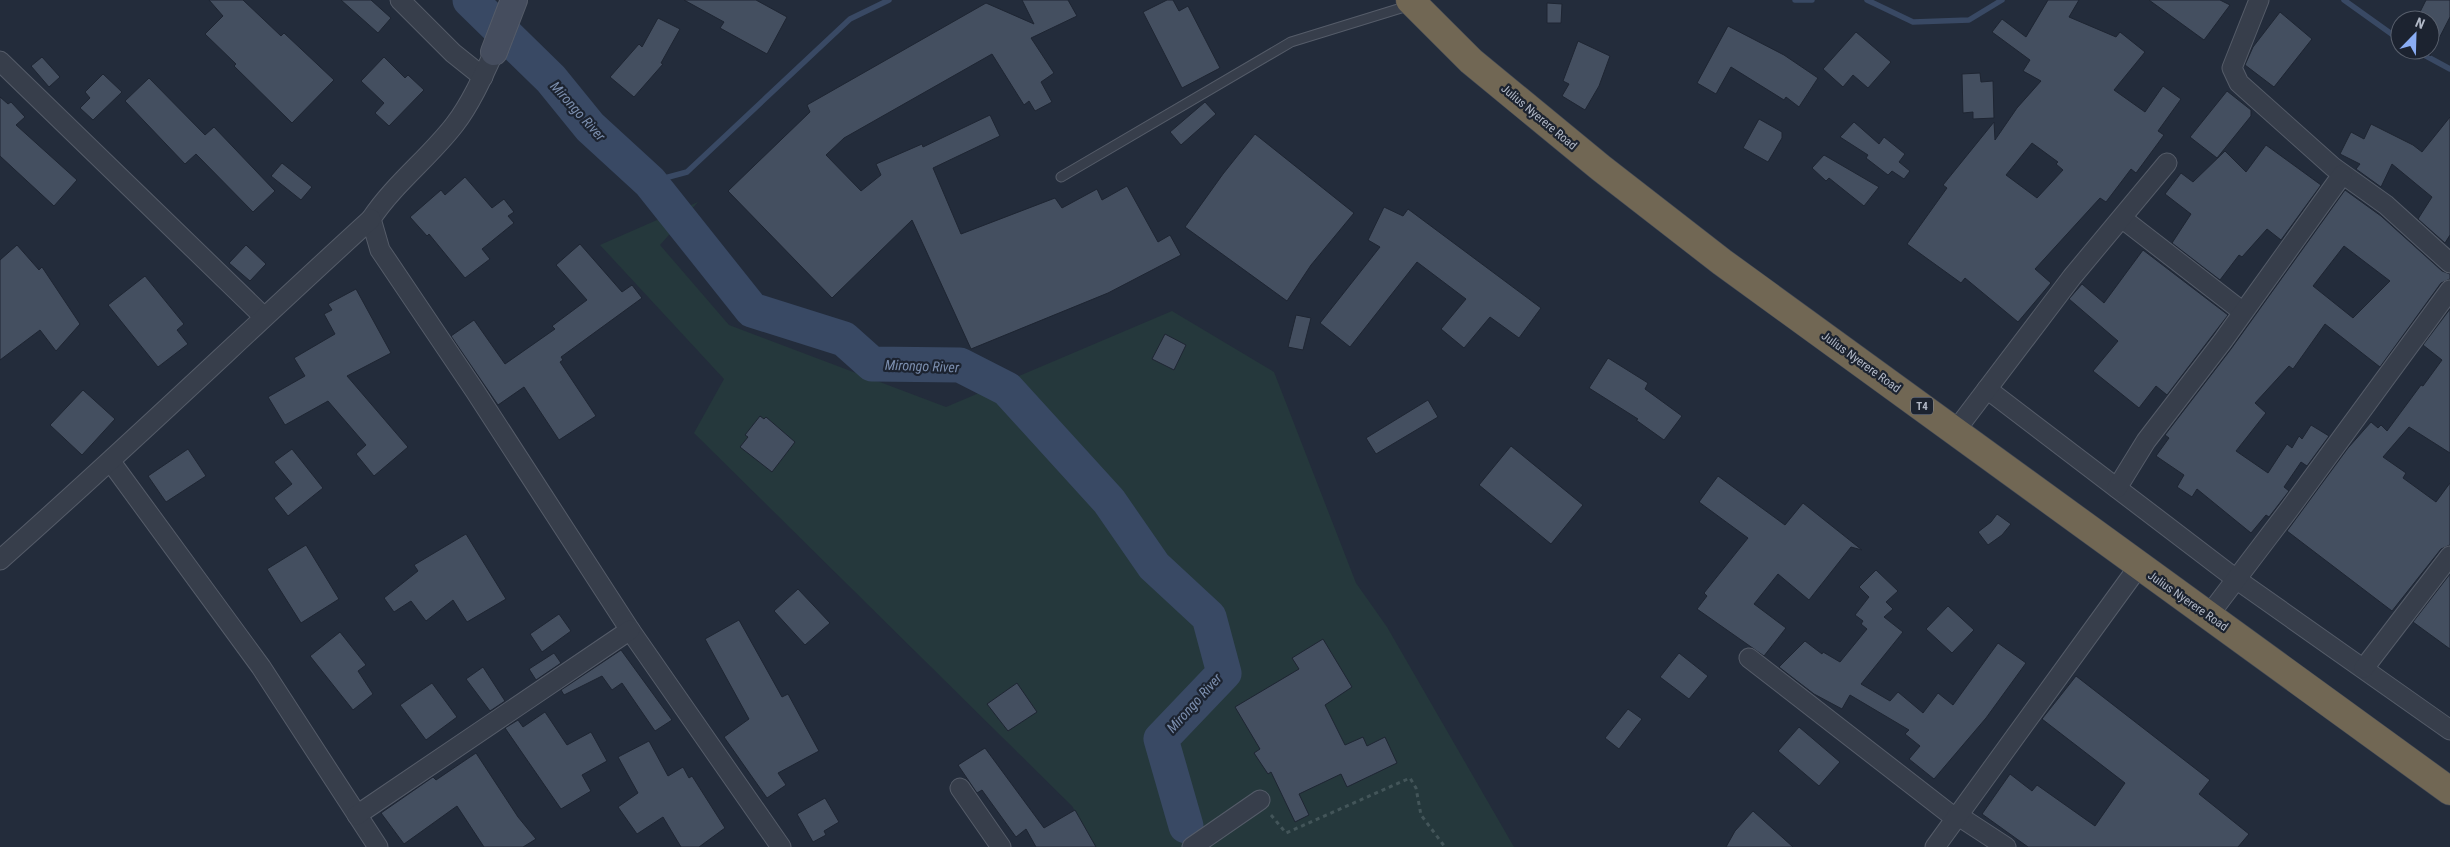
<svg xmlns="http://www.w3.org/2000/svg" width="2450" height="847" viewBox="0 0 2450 847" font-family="'Roboto Condensed',sans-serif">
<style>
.green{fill:#25383c}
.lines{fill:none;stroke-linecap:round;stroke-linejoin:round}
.stream{stroke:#394964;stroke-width:5.5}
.river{stroke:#394964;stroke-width:35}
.building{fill:#444f60;stroke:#1e2532;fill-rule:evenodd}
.lane-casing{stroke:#555c69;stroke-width:11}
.street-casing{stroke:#555c69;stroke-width:21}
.secondary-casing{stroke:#555c69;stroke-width:28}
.highway-casing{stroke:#424956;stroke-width:29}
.path{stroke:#435559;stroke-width:3;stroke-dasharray:4 4;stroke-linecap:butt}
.lane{stroke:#373e4b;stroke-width:9}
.street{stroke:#373e4b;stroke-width:19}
.secondary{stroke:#454d5e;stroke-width:26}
.highway{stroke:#716754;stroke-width:28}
.labels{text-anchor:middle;stroke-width:4.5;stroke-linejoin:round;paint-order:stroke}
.shield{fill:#1c2330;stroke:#858c9a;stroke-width:1}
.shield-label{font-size:11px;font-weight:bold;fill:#b2b9c7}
.street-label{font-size:12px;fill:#b2b9c7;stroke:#1c2330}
.water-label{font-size:14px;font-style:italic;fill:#7b8eae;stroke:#1c2330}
</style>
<rect width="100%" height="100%" fill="#232c3b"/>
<path class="green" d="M698 202 660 245 729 325 946 407 1172 311 1274 372 1356 583 1387 627 1514 847H1096L1072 806 694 433 724 379 600 245Z"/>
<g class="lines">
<g class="stream">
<path d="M1795 0H1812"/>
<path d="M1867 0 1913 22 1969 20 2002 0"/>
<path d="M2344 0 2400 40"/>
<path d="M2415 50 2450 69"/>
<path d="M650 182 687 172 850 19 889 0"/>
</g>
<path class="river" d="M470 0 551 79 590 127 650 182 752 310 844 339 872 364 960 365 1007 389 1109 501 1154 566 1209 617 1224 673 1161 739 1186 826"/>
</g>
<g class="building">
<path d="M209 0H243L281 36 284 33 334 80 292 123 234 66 236 64 205 34 223 16Z"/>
<path d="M341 0H371L391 18 378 33Z"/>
<path d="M684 0H756L787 17 767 54 720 28 724 22Z"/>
<path d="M1022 0H1068L1077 16 1031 38 1054 73 1041 82 1052 102 1035 111 1029 101 1024 105 992 54 844 138 826 155 861 191 881 175 876 164 922 144 923 147 990 115 1000 136 933 168 961 234 1055 198 1062 208 1097 189 1102 200 1127 186 1158 242 1170 235 1181 255 1108 293 971 349 912 220 832 298 728 191 810 112 807 105 986 3 1034 24Z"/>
<path d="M1167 0H1173L1179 11 1188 6 1220 68 1182 88 1143 12Z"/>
<path d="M2048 0H2079L2069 17 2116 37 2120 32 2145 52 2114 90 2145 112 2163 86 2181 99 2158 131 2164 135 2136 173 2131 169 2106 202 2100 198 2035 269 2051 283 2018 322 1965 278 1961 283 1907 244 1947 188 1943 185 1994 122 1995 140 2017 108 2041 81 2023 71 2030 60 1992 32 2002 19 2026 37ZM2032 143 2058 162 2056 164 2063 170 2037 198 2006 175Z"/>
<path d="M2149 0H2220L2230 5 2204 40Z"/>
<path d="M2426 0H2450V17L2430 56V20H2416Z"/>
<path d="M1547 3 1562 4 1561 23H1547Z"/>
<path d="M2280 12 2312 39 2274 87 2245 65 2253 47Z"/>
<path d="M658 18 680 29 661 63 663 64 634 97 610 77 639 44 642 47Z"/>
<path d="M1728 26 1784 55 1818 78 1799 107 1786 97 1784 100 1731 67 1716 94 1697 83Z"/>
<path d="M1856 32 1891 62 1868 88 1853 75 1843 87 1823 69Z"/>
<path d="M1578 41 1610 56 1599 86 1585 110 1562 96 1569 84 1563 81Z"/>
<path d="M42 57 60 77 49 87 31 66Z"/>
<path d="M384 57 405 78 408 75 424 90 389 126 375 113 384 103 361 81Z"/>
<path d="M1980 73 1981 82 1993 81 1994 118 1973 119V112L1963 113 1962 74Z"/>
<path d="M103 74 122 92 93 120 80 108 90 98 85 92Z"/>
<path d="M149 78 205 135 214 127 275 191 253 212 196 154 185 164 125 101Z"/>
<path d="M2227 91 2251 110V116L2217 158 2190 137Z"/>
<path d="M0 97 8 104 11 102 25 117 16 125 77 180 54 206 0 156Z"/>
<path d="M1205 102 1216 114 1181 145 1170 132Z"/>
<path d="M2450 117V235L2445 243 2418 219 2432 197 2392 164 2381 187 2356 169 2360 164 2340 154 2351 132 2364 139 2371 124 2413 145 2422 152Z"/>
<path d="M1759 119 1782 132V138L1768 162 1743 148Z"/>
<path d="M1854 122 1879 144 1884 137 1905 154 1899 162 1910 171 1904 179 1892 171 1888 175 1866 158 1868 155 1840 137Z"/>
<path d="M1255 134 1354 213 1311 265 1287 301 1185 227 1223 174Z"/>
<path d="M2266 145 2321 185 2281 240 2267 229 2242 257 2239 255 2220 280 2172 243 2191 214 2165 194 2181 173 2193 182 2225 151 2246 172Z"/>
<path d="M1824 155 1879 187 1864 206 1829 178 1826 181 1812 168Z"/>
<path d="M282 163 312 187 301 200 271 176Z"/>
<path d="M465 177 492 208 504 199 514 212 508 216 514 223 482 249 490 259 465 278 429 234 427 236 410 217 441 190 445 195Z"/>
<path d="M2345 190 2381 216 2442 271 2450 274V279L2441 283 2380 367 2325 324 2293 369 2289 366 2255 403 2266 413 2236 451 2268 473 2287 444 2292 448 2299 436 2302 439 2311 425 2329 436 2307 466 2301 462 2284 487 2289 491 2269 517 2266 515 2251 533 2197 489 2192 497 2177 487 2184 475 2156 456 2169 438 2165 435 2231 349ZM2344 246 2390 281 2353 318 2313 286Z"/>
<path d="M1384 207 1403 216 1408 209 1541 308 1519 338 1490 317 1464 348 1441 329 1466 299 1417 262 1350 347 1320 323 1380 247 1368 240Z"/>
<path d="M580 244 622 292 632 285 642 298 561 357 563 360 560 362 596 416 559 440 524 387 498 405 451 336 474 320 505 364 555 329 552 326 587 300 556 265Z"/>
<path d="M17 245 39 270 42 267 80 324 56 351 40 330 0 360V260Z"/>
<path d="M246 245 266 264 250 281 229 263Z"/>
<path d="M2143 250 2228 315 2167 395 2156 386 2139 408 2093 371 2118 341 2069 299 2082 284 2104 303Z"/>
<path d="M145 276 184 324 177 330 188 344 158 367 108 305Z"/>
<path d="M356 289 391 353 347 376 408 447 374 476 356 454 366 445 328 401 285 425 268 397 305 376 294 358 335 334 324 314 332 310 328 304Z"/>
<path d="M2450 309V453L2409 427 2383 457 2406 473 2403 478 2436 502 2450 483V545L2441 549 2392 611 2287 531 2348 448 2371 422 2378 428 2381 425 2387 431 2421 385 2423 386 2442 360 2423 345Z"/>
<path d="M1296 315 1311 318 1303 350 1288 347Z"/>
<path d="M1165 334 1186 345 1174 370 1152 359Z"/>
<path d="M1608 358 1648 383 1645 389 1682 416 1664 440 1636 420 1638 419 1589 388Z"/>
<path d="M83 390 115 419 82 455 50 425Z"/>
<path d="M1428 400 1438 417 1376 454 1366 438Z"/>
<path d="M760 416 764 419 766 417 795 442 772 472 740 447 748 437 745 435Z"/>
<path d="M1511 446 1583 505 1551 544 1479 485Z"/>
<path d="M188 449 206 476 166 502 148 476Z"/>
<path d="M292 449 323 488 288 516 274 498 292 484 274 462Z"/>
<path d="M1718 476 1785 525 1803 503 1862 550 1851 547 1809 600 1778 574 1754 604 1786 628 1764 656 1697 609 1707 596 1704 593 1748 538 1699 502Z"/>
<path d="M1997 514 2011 524 2002 535 1988 545 1978 532 1991 522Z"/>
<path d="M466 534 506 599 467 622 453 600 426 621 411 601 394 612 384 598 418 571 414 565Z"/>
<path d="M306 545 339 599 301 623 267 569Z"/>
<path d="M1876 570 1898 591 1886 602 1893 609 1884 617 1903 632 1861 684 1890 701 1898 692 1923 713 1938 693 1953 705 1998 643 2026 663 1986 718 1934 779 1909 759 1920 746 1905 734 1909 730 1850 695 1842 709 1814 694 1779 667 1805 641 1822 654 1823 652 1840 662 1867 629 1861 624 1863 621 1855 615 1869 597 1859 587Z"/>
<path d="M2450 574V649L2413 622Z"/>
<path d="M798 589 830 623 805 645 774 611Z"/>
<path d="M1948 606 1974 630 1952 653 1926 629Z"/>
<path d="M559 614 571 631 542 652 530 634Z"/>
<path d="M739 620 782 697 788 694 819 751 778 773 786 785 767 798 724 737 749 719 705 639Z"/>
<path d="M340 632 366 665 358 671 373 694 353 710 310 656Z"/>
<path d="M1323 639 1352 687 1325 705 1345 745 1363 737 1367 746 1385 737 1397 763 1347 787 1341 774 1299 794 1309 815 1295 822 1271 772 1268 774 1254 753 1260 749 1235 707 1299 669 1292 658Z"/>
<path d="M621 650 672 720 655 731 622 683 612 690 602 676 564 695 561 690Z"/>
<path d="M554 653 561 663 536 680 529 669Z"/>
<path d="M1679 653 1708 676 1689 699 1660 677Z"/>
<path d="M483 667 505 701 490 711 466 679Z"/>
<path d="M2076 676 2210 780 2199 794 2249 834 2238 847H2028L1982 814 2010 774 2032 791 2037 785 2095 826 2125 783 2042 719Z"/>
<path d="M432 683 457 717 426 740 400 705Z"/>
<path d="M1017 683 1037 712 1008 731 987 704Z"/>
<path d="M1628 709 1642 719 1619 749 1605 738Z"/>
<path d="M545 712 567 745 591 732 607 761 582 775 591 791 561 809 505 728 518 720 523 727Z"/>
<path d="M1799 727 1840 762 1819 786 1778 751Z"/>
<path d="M649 741 668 776 683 767 689 778 692 776 725 828 699 847H681L663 817 637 834 618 807 638 793 618 757Z"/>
<path d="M985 748 1044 828 1075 810 1096 847H1036L1026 829 1016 837 982 790 977 793 958 765Z"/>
<path d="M476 753 518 817 536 839 523 847H484L457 806 404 844 381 813 433 777 436 780Z"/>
<path d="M825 798 839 822 824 831 826 835 813 842 797 814Z"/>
<path d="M1753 811 1793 847H1726L1735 831Z"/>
</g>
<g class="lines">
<defs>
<path id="lane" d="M1061 177 1291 42 1411 5"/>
<g id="street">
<path d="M400 0 453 53 483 77"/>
<path d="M2259 0 2232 68 2239 83 2333 167 2386 205 2450 263"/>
<path d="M494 52C483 76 471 103 455 124 430 157 394 184 371 219L380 250 475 391 630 630 781 847"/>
<path d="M0 61 264 317"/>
<path d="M2123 219 2243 312"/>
<path d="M1987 389 2236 579 2450 730"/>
<path d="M1956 430 2072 277 2167 163"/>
<path d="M111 462 261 667 378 847"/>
<path d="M2117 488 2146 441 2222 342 2342 175"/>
<path d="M0 560C126 449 247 332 371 219"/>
<path d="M2209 615 2288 511 2450 290"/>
<path d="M1749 658 1955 818"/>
<path d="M2364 668 2450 556"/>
<path d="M960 788 1001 847"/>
<path d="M357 815 630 630"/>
<path d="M1957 815 2006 847"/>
<path d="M1192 847 1260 800"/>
<path d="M1935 847 2139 566"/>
</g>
<path id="secondary" d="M494 52 514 0"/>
<path id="highway" d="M1410 0 1471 61 1601 168 1722 262 2450 791"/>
</defs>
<use href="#lane" class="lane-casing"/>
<use href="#street" class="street-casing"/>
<use href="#secondary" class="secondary-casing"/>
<use href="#highway" class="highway-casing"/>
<path class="path" d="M1271 815 1286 833 1410 778 1416 788 1421 815 1445 847"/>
<use href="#lane" class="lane"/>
<use href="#street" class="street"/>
<use href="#secondary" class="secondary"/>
<use href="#highway" class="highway"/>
</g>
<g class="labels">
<rect class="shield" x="1911" y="397.5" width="22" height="17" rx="4"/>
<g class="shield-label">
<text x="1922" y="410">T4</text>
</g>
<g class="street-label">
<text transform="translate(1539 117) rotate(40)" y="4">Julius Nyerere Road</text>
<text transform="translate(1861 362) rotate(36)" y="4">Julius Nyerere Road</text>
<text transform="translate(2188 601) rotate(35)" y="4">Julius Nyerere Road</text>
</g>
<g class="water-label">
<text transform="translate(578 111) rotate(48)" y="5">Mirongo River</text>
<text transform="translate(922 366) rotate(2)" y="5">Mirongo River</text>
<text transform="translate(1194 703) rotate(-48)" y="5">Mirongo River</text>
</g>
</g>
<g transform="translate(2415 35) rotate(23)"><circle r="24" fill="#1c2330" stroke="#585f6c"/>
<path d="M0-4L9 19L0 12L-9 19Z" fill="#8aadf4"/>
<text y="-8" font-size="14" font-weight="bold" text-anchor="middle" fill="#b2b9c7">N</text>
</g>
</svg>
